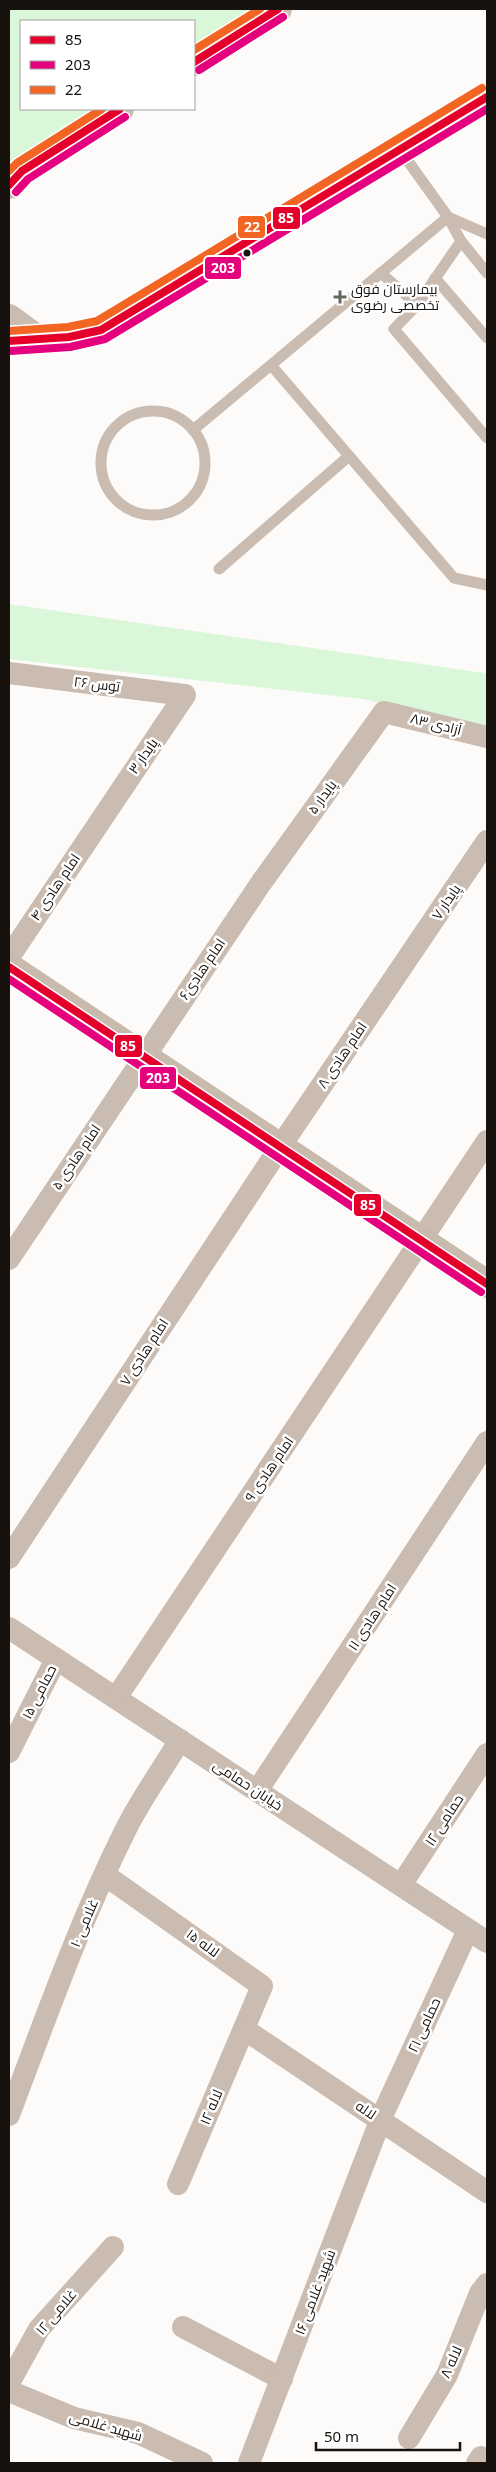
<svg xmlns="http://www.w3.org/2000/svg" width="496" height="2472" viewBox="0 0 496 2472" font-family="'Noto Sans',Cairo,sans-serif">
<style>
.green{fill:#dbf7da}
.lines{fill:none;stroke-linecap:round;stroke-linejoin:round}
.service{stroke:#cbbcb2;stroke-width:11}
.minor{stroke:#cbbcb2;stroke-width:22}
.tertiary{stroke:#cbbcb2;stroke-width:28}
.secondary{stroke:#c9baae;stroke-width:28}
.bus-1-casing{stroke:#fff;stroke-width:11}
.bus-2-casing{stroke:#fff;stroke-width:11}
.bus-3-casing{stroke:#fff;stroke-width:11}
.bus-1{stroke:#e4002b;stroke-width:8}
.bus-2{stroke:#e5007d;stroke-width:8}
.bus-3{stroke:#f26522;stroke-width:8}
.bus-dot{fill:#17120e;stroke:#fff;stroke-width:2}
.poi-dot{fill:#686460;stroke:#fff;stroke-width:2}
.labels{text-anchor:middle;stroke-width:5;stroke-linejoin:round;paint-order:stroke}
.poi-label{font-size:14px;fill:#17120e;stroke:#fff;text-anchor:start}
.street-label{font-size:14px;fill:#17120e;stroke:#fff}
.line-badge{stroke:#fff;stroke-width:2}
.badge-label{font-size:14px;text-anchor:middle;font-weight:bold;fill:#fff}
</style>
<rect width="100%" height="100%" fill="#fdfbf9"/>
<g class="green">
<path d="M9 9H255L194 47V21H21V109H96L9 164Z"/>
<path d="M9 604 484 673 487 674V728L363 699 9 659Z"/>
</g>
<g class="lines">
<g class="service">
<path d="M400 150 448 217 461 241 487 273"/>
<path d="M381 273 417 305 461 241"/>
<path d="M435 278 487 338"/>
<path d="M417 305 394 329 487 438"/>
<path d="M271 365 454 578 487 585"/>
<circle cx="153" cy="463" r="52"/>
<path d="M193 430 448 217 487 234"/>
<path d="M219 569 349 456"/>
</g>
<g class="minor">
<path d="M9 673 185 695 9 957"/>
<path d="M9 1259 261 883 384 712 487 737"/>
<path d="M9 1558 280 1147 487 841"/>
<path d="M9 1628 487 1942"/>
<path d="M116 1698 487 1141"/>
<path d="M9 1752 56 1659"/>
<path d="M257 1791 487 1442"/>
<path d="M105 1875 262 1986 178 2184"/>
<path d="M401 1885 487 1754"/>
<path d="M244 2029 487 2192"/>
<path d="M9 2115C45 2020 79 1923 125 1831 140 1800 162 1770 180 1740"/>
<path d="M183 2327 282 2379"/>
<path d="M9 2383 39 2329 113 2247"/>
<path d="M9 2391 74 2418 138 2433 202 2463"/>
<path d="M409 2438 447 2375 480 2293 487 2284"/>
<path d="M249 2463 382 2116 468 1930"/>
<path d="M477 2463 481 2457"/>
</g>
<g class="tertiary">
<path d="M194 62 278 9"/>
<path d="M9 185 22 171 120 109"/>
<path d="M9 318 39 340"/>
<path d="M9 341 69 337 101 330 487 97"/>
</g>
<path class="secondary" d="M9 967 487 1284"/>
<defs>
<g id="bus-1">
<path d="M194 62 278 9"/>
<path d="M9 185 22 171 120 109"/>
<path d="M9 341 69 337 101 330 487 97"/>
<path d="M9 967 487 1284"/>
</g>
<g id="bus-2">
<path d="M199 70 283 17"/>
<path d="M16 192 28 179 125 117"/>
<path d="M10 351 70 347 105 339 487 109"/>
<path d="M9 979 481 1292"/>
</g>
<g id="bus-3">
<path d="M194 50 260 9"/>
<path d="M9 171 17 163 102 109"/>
<path d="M9 331 68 327 97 321 482 88"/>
</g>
</defs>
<use href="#bus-1" class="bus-1-casing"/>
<use href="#bus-2" class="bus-2-casing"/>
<use href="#bus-3" class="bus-3-casing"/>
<use href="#bus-1" class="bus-1"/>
<use href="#bus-2" class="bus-2"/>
<use href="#bus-3" class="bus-3"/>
</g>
<circle class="bus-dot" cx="247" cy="253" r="4.5"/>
<path class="poi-dot" d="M337.5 289.5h5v5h5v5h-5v5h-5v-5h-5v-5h5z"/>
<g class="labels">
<g class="poi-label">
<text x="351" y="294">بیمارستان فوق<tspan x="351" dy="16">تخصصی رضوی</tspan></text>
</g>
<g class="street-label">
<text transform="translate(97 684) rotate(7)" y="5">توس ۲۶</text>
<text transform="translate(436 724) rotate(14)" y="5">آزادی ۸۳</text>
<text transform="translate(143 756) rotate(-55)" y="5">پایدار ۳</text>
<text transform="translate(322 797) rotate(-54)" y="5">پایدار ۵</text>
<text transform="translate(55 887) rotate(-56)" y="5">امام هادی ۴</text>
<text transform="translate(446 902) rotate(-56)" y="5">پایدار ۷</text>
<text transform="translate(202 969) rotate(-56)" y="5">امام هادی۶</text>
<text transform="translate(342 1055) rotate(-56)" y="5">امام هادی ۸</text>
<text transform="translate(76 1157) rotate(-56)" y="5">امام هادی ۵</text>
<text transform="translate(144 1352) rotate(-57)" y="5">امام هادی ۷</text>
<text transform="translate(269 1469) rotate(-56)" y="5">امام هادی ۹</text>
<text transform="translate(372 1617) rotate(-57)" y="5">امام هادی ۱۱</text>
<text transform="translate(39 1692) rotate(-63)" y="5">حمامی ۱۵</text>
<text transform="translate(248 1785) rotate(33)" y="5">خیابان حمامی</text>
<text transform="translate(444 1820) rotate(-57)" y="5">حمامی ۱۲</text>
<text transform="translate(84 1923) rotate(-67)" y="5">غلامی ۱۰</text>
<text transform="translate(203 1943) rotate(36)" y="5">لاله ۱۵</text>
<text transform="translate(424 2025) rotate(-65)" y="5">حمامی ۲۱</text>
<text transform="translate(211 2107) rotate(-67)" y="5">لاله ۱۲</text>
<text transform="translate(366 2110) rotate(34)" y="5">لاله</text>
<text transform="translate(315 2292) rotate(-69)" y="5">شهید غلامی ۱۶</text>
<text transform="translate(56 2312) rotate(-50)" y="5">غلامی ۱۲</text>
<text transform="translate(451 2362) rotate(-66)" y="5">لاله ۸</text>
<text transform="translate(106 2426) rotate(16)" y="5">شهید غلامی</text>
</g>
</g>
<g class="line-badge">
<rect x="272" y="206" width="29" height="24" rx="5" fill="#e4002b"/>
<rect x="237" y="215" width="29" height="24" rx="5" fill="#f26522"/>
<rect x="204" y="256" width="38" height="24" rx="5" fill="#e5007d"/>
<rect x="114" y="1034" width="29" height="24" rx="5" fill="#e4002b"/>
<rect x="139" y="1066" width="38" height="24" rx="5" fill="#e5007d"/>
<rect x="353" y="1193" width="29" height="24" rx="5" fill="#e4002b"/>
</g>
<g class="badge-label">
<text x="286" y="223">85</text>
<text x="252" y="232">22</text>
<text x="223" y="273">203</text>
<text x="128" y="1051">85</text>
<text x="158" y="1083">203</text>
<text x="368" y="1210">85</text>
</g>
<rect width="496" height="2472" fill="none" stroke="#17120e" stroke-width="20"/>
<rect x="20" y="20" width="175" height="90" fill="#ffffff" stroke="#a2a09f"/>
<rect x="30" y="36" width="25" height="8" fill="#e4002b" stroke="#a2a09f"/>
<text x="65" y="45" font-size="15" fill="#17120e">85</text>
<rect x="30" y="61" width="25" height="8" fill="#e5007d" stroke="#a2a09f"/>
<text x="65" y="70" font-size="15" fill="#17120e">203</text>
<rect x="30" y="86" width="25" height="8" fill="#f26522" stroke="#a2a09f"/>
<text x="65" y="95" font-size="15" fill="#17120e">22</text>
<path d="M316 2442v8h144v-8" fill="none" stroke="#17120e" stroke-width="2.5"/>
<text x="324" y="2442" font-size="15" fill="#17120e" stroke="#ffffff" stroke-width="4" paint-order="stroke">50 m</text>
</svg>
